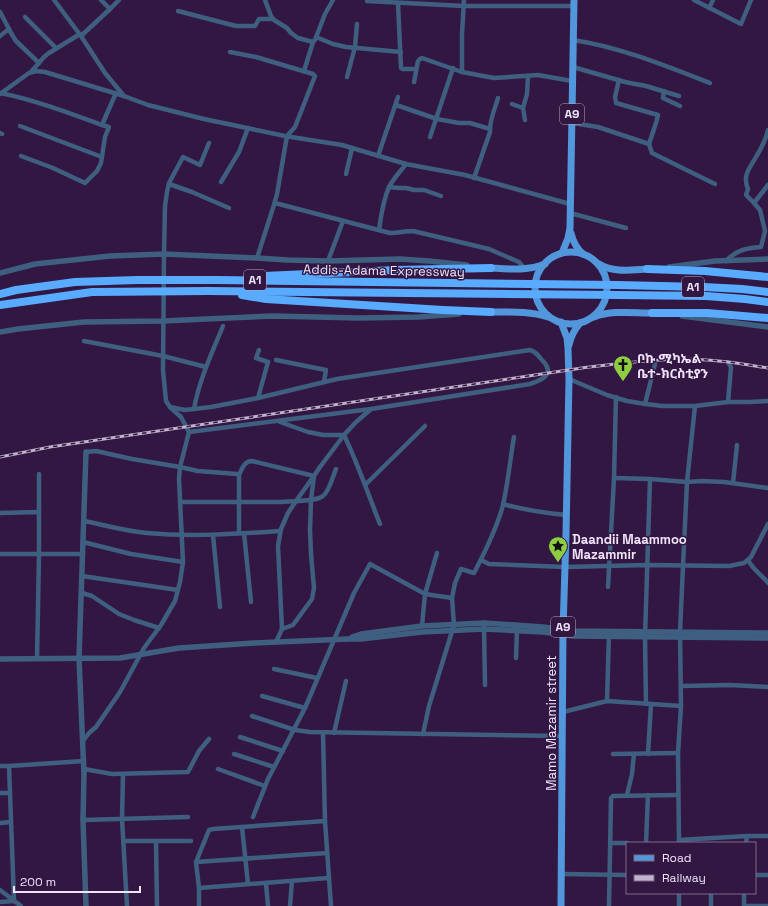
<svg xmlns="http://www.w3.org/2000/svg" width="768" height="906" viewBox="0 0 768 906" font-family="'Space Grotesk','Noto Sans Ethiopic',sans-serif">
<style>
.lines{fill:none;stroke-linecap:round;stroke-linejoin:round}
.minor{stroke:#3f5f80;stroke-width:4.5}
.tertiary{stroke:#3f5f80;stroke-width:5.5}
.primary{stroke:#5296db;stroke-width:7}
.motorway{stroke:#58abff;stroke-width:8}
.rail-casing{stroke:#c2b2ce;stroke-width:3}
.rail{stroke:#321743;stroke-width:1.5;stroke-dasharray:4.5;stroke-linecap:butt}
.labels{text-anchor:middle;stroke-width:3;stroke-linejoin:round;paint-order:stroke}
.shield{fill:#321743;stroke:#b8a6c4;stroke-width:1}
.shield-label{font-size:12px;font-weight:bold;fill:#f1e4fb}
.street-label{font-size:13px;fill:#f1e4fb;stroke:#321743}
.poi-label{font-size:13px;font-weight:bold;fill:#f1e4fb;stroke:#321743;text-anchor:start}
</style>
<rect width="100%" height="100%" fill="#321743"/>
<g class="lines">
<g class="minor">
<path d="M54 0 81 36 105 73 124 96"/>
<path d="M101 0 110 9"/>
<path d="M265 0 271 16 274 20 287 28 291 33 298 38 313 42"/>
<path d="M694 0 741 24 751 0"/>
<path d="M367 1 464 6H574"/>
<path d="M398 3 401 68 403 69H416"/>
<path d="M709 8 713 0"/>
<path d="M178 11 236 26H255L259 19H273"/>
<path d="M0 12 11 33 16 41 39 63"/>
<path d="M25 17 56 48"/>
<path d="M0 36 9 29"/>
<path d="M81 36 110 9 119 0"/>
<path d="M316 37 333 44 346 47 401 52"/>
<path d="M573 40C620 47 666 66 710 83"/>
<path d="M230 52 256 57 313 74 315 76 295 127 287 136 277 194 273 208 257 258"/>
<path d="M573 67 625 82 646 86 679 96"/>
<path d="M304 71 313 42 315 40 325 14 333 0"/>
<path d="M31 72 44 57 49 53 80 34"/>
<path d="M462 72V34L464 0"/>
<path d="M347 77 355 47 357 24"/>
<path d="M414 82 418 61 420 59 422 58 462 72 494 78 538 75 572 81"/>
<path d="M664 91 663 98 680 106"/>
<path d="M0 93C35 100 69 113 102 125L105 118 116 93"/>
<path d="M0 94 29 73 36 71 45 72 124 96 148 105 204 119 285 136 342 145 406 164 465 175 570 204"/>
<path d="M512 104 523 108"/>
<path d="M396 105 437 119 459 123H470L490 129"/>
<path d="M525 120 523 108 527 94 528 76"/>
<path d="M572 123 598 127 649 144 656 123 658 115 616 103 615 97 619 80"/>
<path d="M20 126 102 157"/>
<path d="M0 133 2 134"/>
<path d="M430 137 453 68"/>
<path d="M649 144 652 153 715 184"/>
<path d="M21 156 53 168 85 183 97 171 101 163 105 137 109 127 102 125"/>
<path d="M378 156 398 97"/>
<path d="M346 174 352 148"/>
<path d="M474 178 490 132C489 121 495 109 498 98"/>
<path d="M221 182 239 152 248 128"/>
<path d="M169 184 192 192 229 208"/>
<path d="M389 187 399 188H406L414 190H424L441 196"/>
<path d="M275 203 390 233C398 233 405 231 413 231L489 249 519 262 525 269"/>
<path d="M754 203 768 185"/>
<path d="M570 213 626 228"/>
<path d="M379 230C381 215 383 201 389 187 393 179 400 172 406 164"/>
<path d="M328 261 343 221"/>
<path d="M726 261C736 250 747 248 761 247L765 231 760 210 754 203 746 195 748 189C742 175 750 168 756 157 761 149 766 139 768 130"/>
<path d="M84 341 163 356 206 367"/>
<path d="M276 360 326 370 324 382"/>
<path d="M569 379 607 395 627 401 645 404 663 406H695L728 402H749L768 401"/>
<path d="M258 398 268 362 256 358 259 350"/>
<path d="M728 402 731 367 729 364"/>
<path d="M645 404 655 364"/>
<path d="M170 407 185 410 211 407 258 398 337 379 530 350C536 352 538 355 542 360 556 374 542 380 530 384L371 409 189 432"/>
<path d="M194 409C199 380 212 353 223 326"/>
<path d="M280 422 308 432 323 435H344C358 464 368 494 380 524"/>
<path d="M86 452 96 451 132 459 180 467 198 471 237 474 239 475"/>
<path d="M614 478 650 479 687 482 702 481 724 482 768 488"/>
<path d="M733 483 737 445"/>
<path d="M365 485 425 426"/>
<path d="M180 502C213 502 246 502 278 502 288 501 316 502 323 496 329 492 333 476 336 469"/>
<path d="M503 504C524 510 545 513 566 515"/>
<path d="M39 512V474"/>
<path d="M0 513 39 512V555L37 659"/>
<path d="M84 521C105 525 125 531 147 533 191 537 236 534 280 531"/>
<path d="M239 533V475C242 469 244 461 252 461L314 476 311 500 310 530 311 554 314 588 312 599 293 625 282 629"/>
<path d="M244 533 251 602"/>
<path d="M213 535 220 607"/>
<path d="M83 542 131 554 183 562"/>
<path d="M0 554H83"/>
<path d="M481 560 489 564 565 567 647 565 729 566 744 563 751 557 768 524"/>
<path d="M748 560C753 570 762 575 768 583"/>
<path d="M82 576 178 590"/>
<path d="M608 587 614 478 616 397"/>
<path d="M82 593 92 596 119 614 134 620 159 628"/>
<path d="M422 626 425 594 437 553"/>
<path d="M484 627 485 685"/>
<path d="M276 642 282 629 278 546 281 529 288 513 296 501 314 476 320 467 344 435 356 422 370 410"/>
<path d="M516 658 517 629"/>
<path d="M274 669 317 678"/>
<path d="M681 686 730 685 768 687"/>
<path d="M262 696 305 708"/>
<path d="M607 701 609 633"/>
<path d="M646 704 645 637 650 479"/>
<path d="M563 712 607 701 681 706"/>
<path d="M252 716 295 730 310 732 563 736"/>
<path d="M323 733 325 821 331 906"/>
<path d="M334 733 346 681"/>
<path d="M423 734 429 706 454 625 452 598 455 583 461 569 474 573C485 552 497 528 503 505 508 483 510 460 514 437"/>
<path d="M240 737 283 751"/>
<path d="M83 741 89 733 96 727 120 692 144 648 161 625 175 601 180 582 183 562 179 479 180 467 189 432 181 417 170 407 166 401 163 370 164 254 165 206 167 192 169 183 183 157 200 165 209 143"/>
<path d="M234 754 274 767"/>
<path d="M613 754 678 753"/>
<path d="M648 754 651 704"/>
<path d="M0 766H9L84 761"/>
<path d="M84 769 112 774 188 772 199 751 209 739"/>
<path d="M218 769 265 786"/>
<path d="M123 774 122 819 127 906"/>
<path d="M0 793H10"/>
<path d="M627 795 632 774 634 754"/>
<path d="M253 817 268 779 305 708 354 593 370 564 425 594 452 598"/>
<path d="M83 820 188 817"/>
<path d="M0 823 11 822"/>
<path d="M242 827 248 884"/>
<path d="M679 840 747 836H768"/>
<path d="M124 841H191"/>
<path d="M156 841 157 906"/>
<path d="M610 843H627"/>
<path d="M646 843 648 795"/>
<path d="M679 843 678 753 681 706 680 632 683 566 687 482 695 406"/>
<path d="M746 843 747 836"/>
<path d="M196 862 327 853"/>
<path d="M561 874 627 875"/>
<path d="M755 875H768"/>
<path d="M266 883 268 906"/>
<path d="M199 888 328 878"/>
<path d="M0 890 21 906"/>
<path d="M679 893V906"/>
<path d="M711 893V906"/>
<path d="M0 902 14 901 9 766"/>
<path d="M199 906V888L196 862 209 830 213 829 325 821"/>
<path d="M290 906 292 881"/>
<path d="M609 906 611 798 613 796 678 795"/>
<path d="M744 906V893"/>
<path d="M745 906H768"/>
</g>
<g class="tertiary">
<path d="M669 267 715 261 768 259"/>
<path d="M0 273 35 264 110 256 164 254 257 258 287 260 328 261 400 259 429 261 467 265"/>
<path d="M682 316 768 327"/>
<path d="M0 332 18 329 84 322 163 321 273 316 358 318 419 317 459 314"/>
<path d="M352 637 361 634 422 626 484 623 543 627 573 631 768 633"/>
<path d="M0 659 120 658 179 648 254 643 348 639H361L422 632 484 629 543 632 574 636 768 638"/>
<path d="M86 906 83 820 84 774 79 658 86 452"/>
</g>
<g class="primary">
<path d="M571 233C573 242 576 248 583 254"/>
<circle cx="571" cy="288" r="36"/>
<path d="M562 253 568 238 570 228 574 0"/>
<path d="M599 264C613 273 631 270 647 269"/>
<path d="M491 268C509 269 528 271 545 264"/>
<path d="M491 312C511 312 530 311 548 317"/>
<path d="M594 317C612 310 633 313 652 313"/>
<path d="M561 322 567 338 568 348 569 379 566 534 563 630 561 906"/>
<path d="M569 345C571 336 574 330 580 323"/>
</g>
<g class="motorway">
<path d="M647 269 705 271 768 277"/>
<path d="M264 276 396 270 491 268"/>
<path d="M0 294 16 290 75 282 137 280H217L617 285 704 287 742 289 768 292"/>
<path d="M242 295 266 299 443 310 491 312"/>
<path d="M0 305 92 292 208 291 618 295 706 296 745 299 768 302"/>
<path d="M652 313H707L768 318"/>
</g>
<defs>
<path id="rail" d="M0 457 50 447 582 368C624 363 665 357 707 360 728 361 748 365 768 368"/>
</defs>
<use href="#rail" class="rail-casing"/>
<use href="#rail" class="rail"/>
</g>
<defs>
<symbol id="church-pin" viewBox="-11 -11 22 30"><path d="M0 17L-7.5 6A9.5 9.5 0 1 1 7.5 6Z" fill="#8ecd42" stroke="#321743"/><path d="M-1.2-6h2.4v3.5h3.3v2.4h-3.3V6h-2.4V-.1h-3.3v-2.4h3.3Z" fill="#111"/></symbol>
<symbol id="sight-pin" viewBox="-11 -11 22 30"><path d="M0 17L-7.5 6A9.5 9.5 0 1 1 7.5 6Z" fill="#8ecd42" stroke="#321743"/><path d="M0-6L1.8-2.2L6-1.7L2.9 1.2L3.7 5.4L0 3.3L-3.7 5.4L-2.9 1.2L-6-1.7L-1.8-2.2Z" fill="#111"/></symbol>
</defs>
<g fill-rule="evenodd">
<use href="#church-pin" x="612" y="354" width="22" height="30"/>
<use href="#sight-pin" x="547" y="535" width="22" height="30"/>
</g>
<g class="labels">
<g class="shield">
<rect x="560" y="104" width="24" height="20" rx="3"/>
<rect x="244" y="270" width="22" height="20" rx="3"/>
<rect x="682" y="277" width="22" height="20" rx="3"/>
<rect x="551" y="617" width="24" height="20" rx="3"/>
</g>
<g class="shield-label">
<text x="572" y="118">A9</text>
<text x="255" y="284">A1</text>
<text x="693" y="291">A1</text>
<text x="563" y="631">A9</text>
</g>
<g class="street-label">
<text transform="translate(384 270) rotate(1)" y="5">Addis-Adama Expressway</text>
<text transform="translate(551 723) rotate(-90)" y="5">Mamo Mazamir street</text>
</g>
<g class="poi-label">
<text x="637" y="363">ቦኩ ሚካኤል<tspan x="637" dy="15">ቤተ-ክርስቲያን</tspan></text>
<text x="572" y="544">Daandii Maammoo<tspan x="572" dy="15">Mazammir</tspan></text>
</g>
</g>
<rect x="626" y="842" width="130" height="52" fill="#321743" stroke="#7e698d"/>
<rect x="634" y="855" width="20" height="6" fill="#5296db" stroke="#7e698d"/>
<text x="662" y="862" font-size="12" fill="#f1e4fb">Road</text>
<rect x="634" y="875" width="20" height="6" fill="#c2b2ce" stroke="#7e698d"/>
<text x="662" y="882" font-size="12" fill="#f1e4fb">Railway</text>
<path d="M14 886v6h126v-6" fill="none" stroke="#f1e4fb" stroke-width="2"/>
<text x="20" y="886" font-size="12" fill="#f1e4fb" stroke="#321743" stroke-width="3" paint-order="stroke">200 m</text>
</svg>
